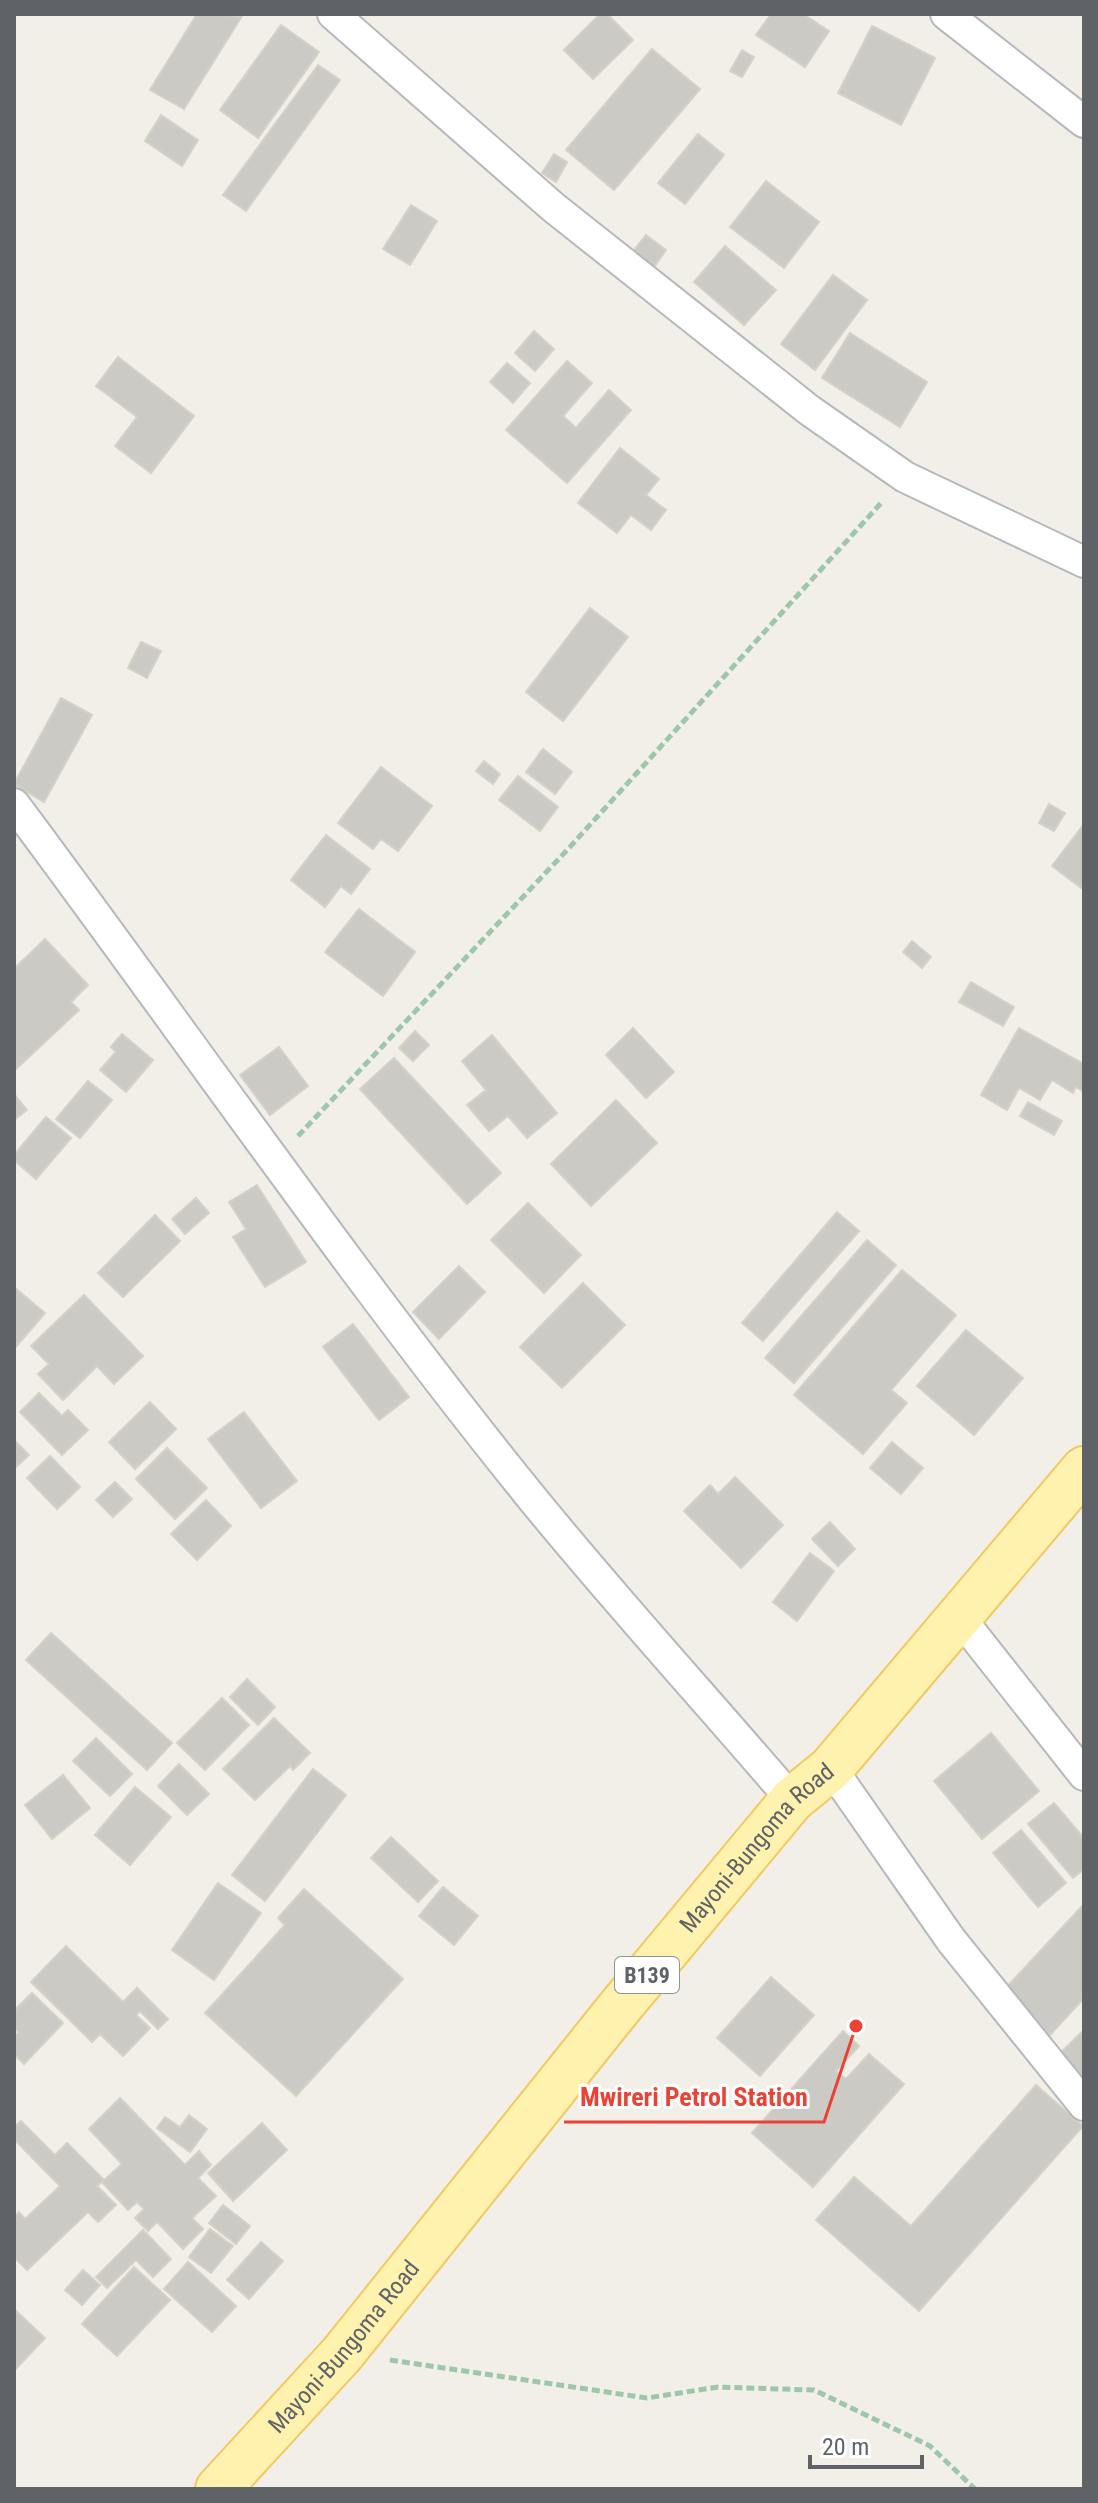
<svg xmlns="http://www.w3.org/2000/svg" width="1098" height="2503" viewBox="0 0 1098 2503" font-family="'Roboto Condensed',sans-serif">
<style>
.building{fill:#cccac5;stroke:#d6d1c6;stroke-width:2}
.lines{fill:none;stroke-linecap:round;stroke-linejoin:round}
.minor-casing{stroke:#b5b8bc;stroke-width:34}
.primary-casing{stroke:#f2c960;stroke-width:48}
.path{stroke:#9cc7a9;stroke-width:5;stroke-dasharray:8 4;stroke-linecap:butt}
.minor{stroke:#fff;stroke-width:30}
.primary{stroke:#fff2af;stroke-width:44}
.labels{text-anchor:middle;stroke-width:6;stroke-linejoin:round;paint-order:stroke}
.shield{fill:#fff;stroke:#8f9295;stroke-width:2}
.shield-label{font-size:22px;font-weight:bold;fill:#5f6368}
.street-label{font-size:24px;fill:#5f6368;stroke:#fff}
.leader{fill:none;stroke:#ea4335;stroke-width:3}
.callout-dot{fill:#ea4335;stroke:#fff;stroke-width:3}
.callout-label{font-size:26px;text-anchor:middle;font-weight:bold;fill:#ea4335;stroke:#fff;stroke-width:6;stroke-linejoin:round;paint-order:stroke}
</style>
<rect width="100%" height="100%" fill="#f1efe8"/>
<g class="building">
<path d="M197 14 242 16 184 109 150 90Z"/>
<path d="M600 14H607L633 40 593 79 564 50Z"/>
<path d="M771 14H803L829 31 805 67 756 35Z"/>
<path d="M281 25 319 52 258 138 220 110Z"/>
<path d="M872 26 935 58 901 125 838 93Z"/>
<path d="M652 49 700 89 614 190 566 150Z"/>
<path d="M742 50 754 57 742 77 730 71Z"/>
<path d="M318 65 340 80 246 211 223 195Z"/>
<path d="M161 115 198 140 182 166 145 141Z"/>
<path d="M698 134 724 155 685 204 658 183Z"/>
<path d="M554 154 567 162 556 182 542 173Z"/>
<path d="M766 181 819 222 784 268 730 227Z"/>
<path d="M411 205 437 221 410 265 383 249Z"/>
<path d="M646 235 666 250 652 270 631 254Z"/>
<path d="M725 246 776 290 744 325 694 282Z"/>
<path d="M833 275 867 300 815 370 781 344Z"/>
<path d="M534 331 554 349 535 371 515 353Z"/>
<path d="M850 333 927 382 900 427 822 378Z"/>
<path d="M118 357 194 416 151 473 115 446 137 417 96 386Z"/>
<path d="M567 361 592 383 563 416 576 428 609 390 631 410 567 483 506 430Z"/>
<path d="M507 363 530 383 513 403 490 382Z"/>
<path d="M620 448 659 479 646 495 666 510 651 530 631 515 617 533 578 503Z"/>
<path d="M590 608 628 637 563 721 526 692Z"/>
<path d="M141 642 161 651 147 678 128 668Z"/>
<path d="M61 698 92 715 44 802 14 784Z"/>
<path d="M543 749 572 772 555 794 526 772Z"/>
<path d="M484 761 500 774 493 784 476 771Z"/>
<path d="M381 767 432 806 398 851 381 839 373 849 338 823Z"/>
<path d="M518 776 558 807 540 831 499 800Z"/>
<path d="M1049 804 1065 813 1054 831 1039 823Z"/>
<path d="M1084 824V890L1052 866Z"/>
<path d="M326 835 370 869 351 894 341 886 325 907 291 880Z"/>
<path d="M359 909 415 952 383 996 325 952Z"/>
<path d="M45 939 88 985 71 1002 79 1010 14 1071V969Z"/>
<path d="M912 941 931 957 922 968 903 952Z"/>
<path d="M971 982 1014 1007 1003 1026 959 1002Z"/>
<path d="M633 1028 674 1072 646 1098 606 1055Z"/>
<path d="M1019 1028 1084 1064V1092L1076 1087 1073 1093 1052 1080 1040 1100 1019 1088 1007 1110 981 1095Z"/>
<path d="M415 1031 429 1045 413 1061 399 1048Z"/>
<path d="M122 1034 153 1060 126 1092 100 1070 116 1052 111 1047Z"/>
<path d="M492 1035 557 1113 527 1138 508 1116 489 1131 467 1105 486 1090 462 1061Z"/>
<path d="M279 1047 308 1086 270 1115 240 1075Z"/>
<path d="M394 1058 501 1173 467 1204 360 1089Z"/>
<path d="M88 1081 112 1100 80 1138 56 1119Z"/>
<path d="M14 1094 27 1110 14 1120Z"/>
<path d="M616 1100 657 1143 591 1206 551 1164Z"/>
<path d="M1028 1102 1062 1121 1054 1135 1020 1116Z"/>
<path d="M46 1117 71 1138 36 1179 14 1160V1155Z"/>
<path d="M257 1185 306 1262 265 1287 233 1237 246 1229 229 1202Z"/>
<path d="M196 1198 209 1213 185 1234 172 1219Z"/>
<path d="M528 1203 581 1255 544 1293 491 1240Z"/>
<path d="M837 1212 859 1231 763 1341 742 1323Z"/>
<path d="M155 1215 180 1241 123 1297 98 1273Z"/>
<path d="M867 1240 896 1265 794 1383 765 1358Z"/>
<path d="M459 1266 485 1292 439 1339 413 1312Z"/>
<path d="M902 1270 956 1315 891 1390 907 1403 863 1454 794 1395Z"/>
<path d="M583 1283 625 1325 562 1388 520 1347Z"/>
<path d="M14 1287 45 1313 14 1349Z"/>
<path d="M84 1295 143 1356 114 1384 97 1366 63 1400 38 1374 49 1364 31 1346Z"/>
<path d="M353 1324 409 1397 379 1420 323 1347Z"/>
<path d="M966 1330 1023 1378 974 1435 917 1386Z"/>
<path d="M39 1393 62 1416 68 1410 88 1430 62 1455 20 1412Z"/>
<path d="M150 1402 176 1429 135 1469 109 1442Z"/>
<path d="M244 1412 297 1481 261 1508 208 1439Z"/>
<path d="M14 1440 29 1455 14 1469Z"/>
<path d="M892 1442 923 1468 901 1494 870 1468Z"/>
<path d="M167 1448 207 1488 175 1519 136 1479Z"/>
<path d="M50 1456 80 1487 57 1509 27 1478Z"/>
<path d="M735 1477 783 1525 741 1568 684 1511 710 1485 718 1494Z"/>
<path d="M115 1482 132 1499 113 1517 96 1500Z"/>
<path d="M206 1500 231 1526 197 1560 171 1534Z"/>
<path d="M830 1522 855 1549 838 1566 812 1539Z"/>
<path d="M810 1553 834 1571 797 1621 773 1602Z"/>
<path d="M51 1633 172 1743 147 1770 26 1660Z"/>
<path d="M247 1679 275 1707 258 1725 230 1697Z"/>
<path d="M222 1698 249 1725 205 1770 177 1743Z"/>
<path d="M274 1718 310 1753 293 1770 290 1766 255 1800 223 1769Z"/>
<path d="M991 1733 1039 1791 982 1839 934 1781Z"/>
<path d="M96 1738 132 1774 110 1796 73 1761Z"/>
<path d="M179 1764 209 1794 187 1815 158 1786Z"/>
<path d="M313 1769 346 1795 265 1901 232 1875Z"/>
<path d="M63 1775 90 1808 52 1839 25 1805Z"/>
<path d="M135 1787 171 1817 130 1865 95 1835Z"/>
<path d="M1054 1803 1084 1838V1869L1073 1878 1028 1824Z"/>
<path d="M1021 1830 1066 1883 1038 1907 993 1853Z"/>
<path d="M391 1837 438 1881 418 1902 371 1858Z"/>
<path d="M218 1883 261 1913 214 1980 172 1950Z"/>
<path d="M443 1887 478 1916 454 1945 419 1916Z"/>
<path d="M304 1889 403 1979 296 2096 205 2013 285 1925 278 1918Z"/>
<path d="M1084 1904V1998L1050 2035 1002 1992Z"/>
<path d="M66 1946 123 2002 137 1988 168 2019 158 2029 140 2011 136 2015 150 2028 123 2056 100 2034 92 2042 31 1982Z"/>
<path d="M771 1977 814 2015 760 2076 717 2038Z"/>
<path d="M32 1993 63 2023 24 2064 14 2054V2037L19 2032 14 2027V2011Z"/>
<path d="M1084 2030V2086L1056 2057Z"/>
<path d="M843 2031 859 2046 836 2071 846 2079 869 2054 904 2084 813 2187 752 2133Z"/>
<path d="M1036 2085 1083 2126 919 2311 816 2220 854 2177 911 2226Z"/>
<path d="M120 2098 185 2165 199 2151 211 2165 198 2178 216 2196 192 2218 203 2229 183 2249 157 2222 148 2231 135 2218 144 2209 137 2202 128 2210 102 2182 122 2164 89 2129Z"/>
<path d="M189 2115 207 2129 190 2152 157 2128 165 2117 180 2127Z"/>
<path d="M21 2121 55 2155 67 2143 104 2180 97 2186 116 2205 98 2222 88 2212 27 2270 14 2257V2217L19 2212 25 2219 60 2186 14 2139V2127Z"/>
<path d="M262 2123 287 2150 233 2201 208 2173Z"/>
<path d="M223 2205 250 2226 236 2244 209 2223Z"/>
<path d="M210 2229 233 2246 211 2273 189 2257Z"/>
<path d="M143 2230 171 2259 153 2277 136 2260 107 2288 96 2277Z"/>
<path d="M261 2242 283 2261 249 2299 227 2280Z"/>
<path d="M188 2262 236 2306 212 2332 164 2289Z"/>
<path d="M134 2267 170 2300 117 2356 82 2324Z"/>
<path d="M83 2270 100 2285 82 2305 65 2290Z"/>
<path d="M14 2309 45 2338 14 2371Z"/>
</g>
<g class="lines">
<defs>
<g id="minor">
<path d="M333 14 553 207 809 410 905 477 1084 562"/>
<path d="M946 14 1084 122"/>
<path d="M14 804C185 1033 347 1269 527 1492 612 1597 704 1697 792 1800"/>
<path d="M960 1618 1084 1775"/>
<path d="M831 1768 951 1940 1084 2105"/>
</g>
<g id="primary">
<path id="s1" d="M218 2489 342 2354 619 2008 792 1800 831 1768 1084 1469"/>
</g>
</defs>
<use href="#minor" class="minor-casing"/>
<use href="#primary" class="primary-casing"/>
<g class="path">
<path d="M298 1136 569 848 882 502"/>
<path d="M390 2360 647 2398 718 2387 814 2390 930 2446 975 2489"/>
</g>
<use href="#minor" class="minor"/>
<use href="#primary" class="primary"/>
</g>
<g class="labels">
<rect class="shield" x="615" y="1957" width="64" height="36" rx="6"/>
<g class="shield-label">
<text x="647" y="1983">B139</text>
</g>
<g class="street-label">
<text dy="8" stroke="none"><textPath href="#s1" startOffset="838">Mayoni-Bungoma Road</textPath></text>
<text dy="8" stroke="none"><textPath href="#s1" startOffset="190">Mayoni-Bungoma Road</textPath></text>
</g>
</g>
<path class="leader" d="M856 2026L824 2122H564"/>
<circle class="callout-dot" cx="856" cy="2026" r="8"/>
<g class="callout-label">
<text x="694" y="2106">Mwireri Petrol Station</text>
</g>
<rect width="1098" height="2503" fill="none" stroke="#5f6368" stroke-width="32"/>
<path d="M810 2455v12h112v-12" fill="none" stroke="#5f6368" stroke-width="4"/>
<text x="822" y="2455" font-size="24" fill="#5f6368" stroke="#ffffff" stroke-width="6" paint-order="stroke">20 m</text>
</svg>
